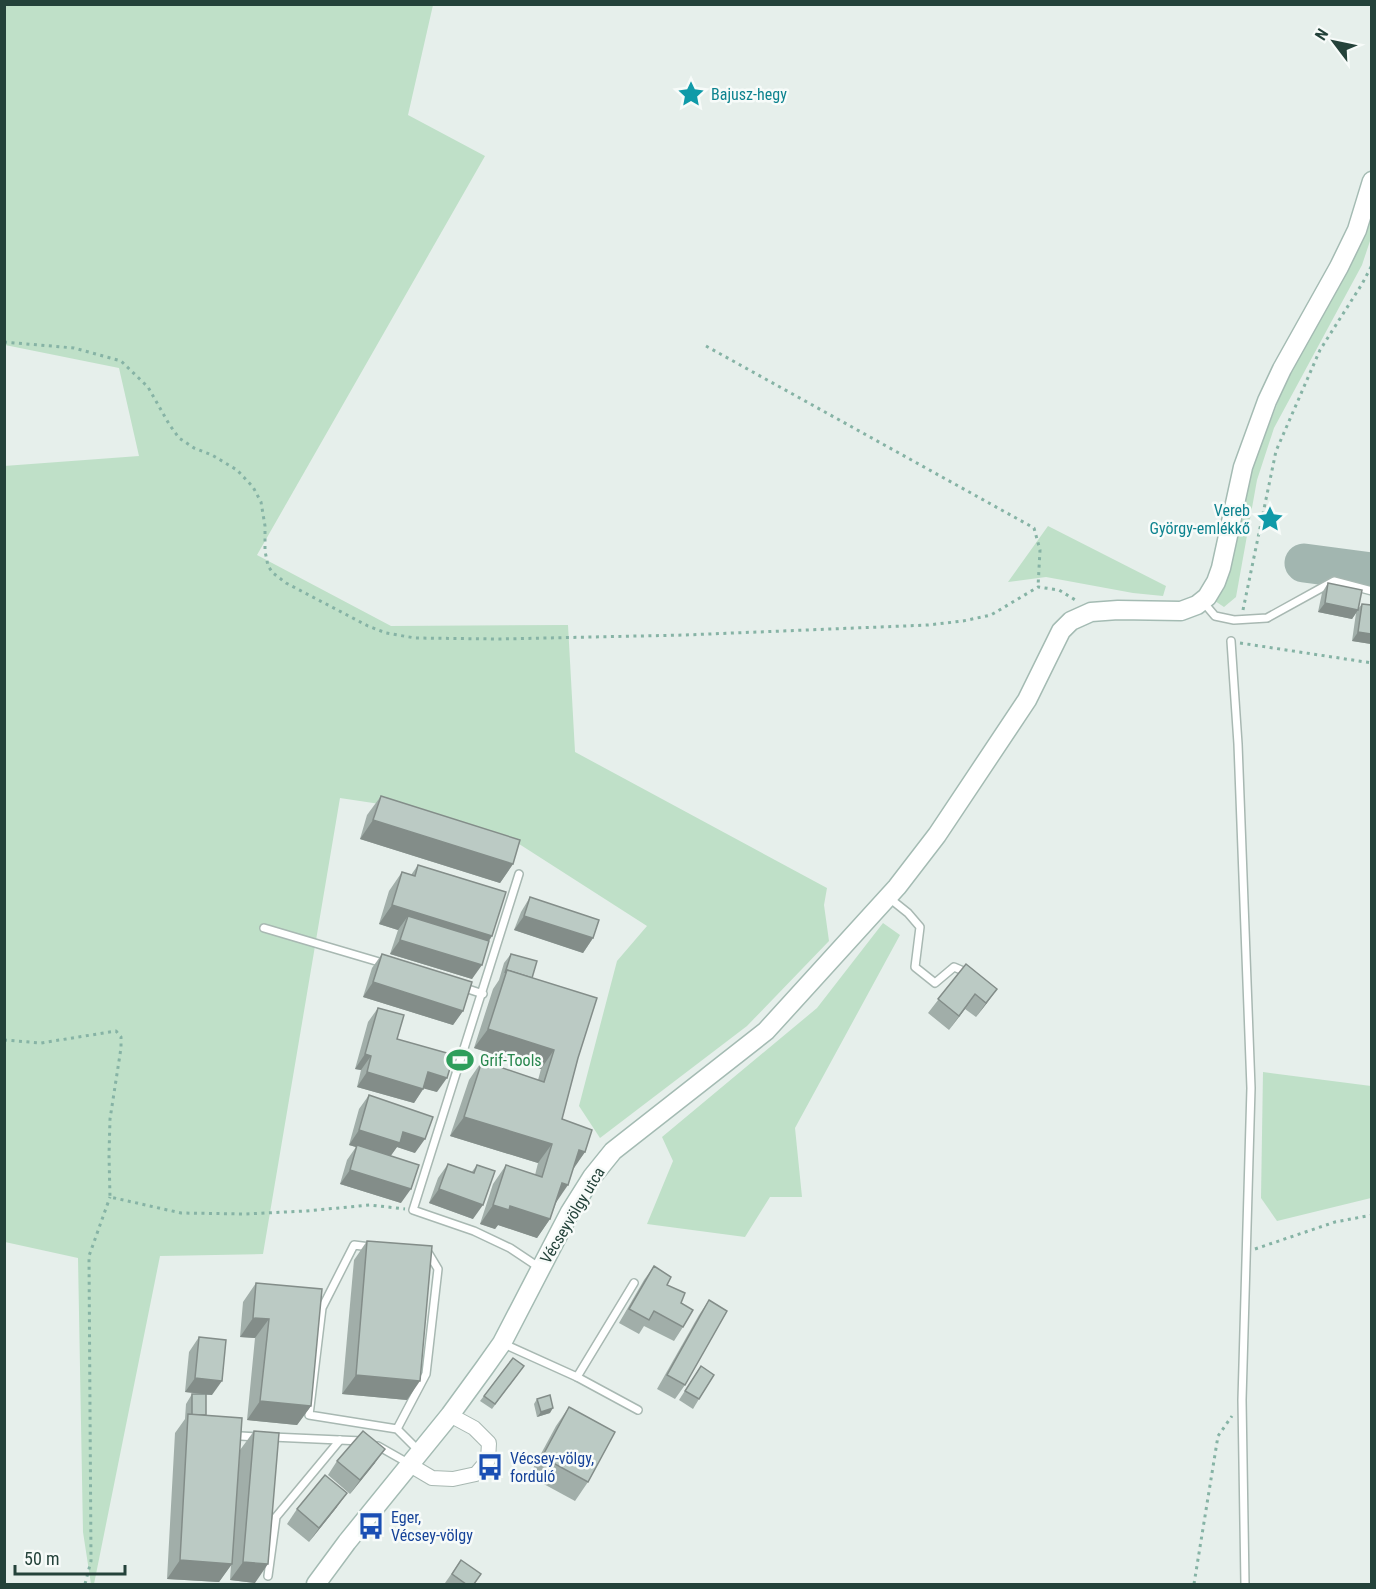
<svg xmlns="http://www.w3.org/2000/svg" width="1376" height="1589" viewBox="0 0 1376 1589" font-family="'Roboto Condensed',sans-serif">
<style>
.green{fill:#bfe0c8}
.lines{fill:none;stroke-linecap:round;stroke-linejoin:round}
.taxiway{stroke:#a2b6b0;stroke-width:39}
.lane-casing{stroke:#a8b8b2;stroke-width:10}
.street-casing{stroke:#a8b8b2;stroke-width:16}
.secondary-casing{stroke:#a4bbb3;stroke-width:21}
.path{stroke:#86b3a5;stroke-width:3;stroke-dasharray:3 4.5;stroke-linecap:butt}
.lane{stroke:#fff;stroke-width:7}
.street{stroke:#fff;stroke-width:14}
.secondary{stroke:#fff;stroke-width:18}
.wall{fill:#a1aea9}
.shaded-wall{fill:#838d89}
.building{fill:#bbcac4;stroke:#838d89;stroke-width:1.5}
.labels{text-anchor:middle;stroke-width:5;stroke-linejoin:round;paint-order:stroke}
.culture-label{font-size:16px;fill:#0d838f;stroke:#f7fbf9;text-anchor:start}
.leisure-label{font-size:16px;fill:#27864d;stroke:#f7fbf9;text-anchor:start}
.street-label{font-size:16px;fill:#24423a;stroke:#f7fbf9}
.transit-label{font-size:16px;fill:#164399;stroke:#f7fbf9;text-anchor:start}
</style>
<rect width="100%" height="100%" fill="#e6efeb"/>
<g class="green">
<path d="M5 5H433L408 115 485 156 257 555 391 626 568 625 575 752 827 888 824 905 829 941 747 1026 600 1138 579 1106 617 961 647 926 516 842 413 809 340 798 263 1254 160 1256 94 1584H91L83 1532 78 1258 5 1242 4 466 139 456 119 368 5 345Z"/>
<path d="M1371 203V238L1362 265 1274 428 1257 480 1236 597 1224 607 1215 601 1244 490 1289 373Z"/>
<path d="M1048 526 1166 586 1163 596 1133 593 1046 577 1008 582Z"/>
<path d="M883 923 900 935 795 1128 802 1197H770L745 1237 647 1224 673 1161 662 1137 817 1008Z"/>
<path d="M1263 1072 1371 1086V1198L1277 1221 1261 1198Z"/>
</g>
<g class="lines">
<path class="taxiway" d="M1304 563 1372 572"/>
<defs>
<g id="lane">
<path d="M1204 603 1215 616 1234 620 1267 618 1334 581 1372 591"/>
<path d="M1231 641 1238 744 1251 1088 1242 1400 1245 1584"/>
<path d="M519 874 413 1210 474 1231 510 1248 540 1268"/>
<path d="M888 897 908 913 920 927 915 967 935 983 954 967 968 973"/>
<path d="M264 928 386 964"/>
<path d="M462 987 483 994"/>
<path d="M370 1247 354 1245 322 1308 309 1415 397 1429 420 1452"/>
<path d="M504 1344 577 1377 634 1283"/>
<path d="M577 1377 638 1410"/>
<path d="M397 1429 426 1374 438 1269 429 1254 426 1253"/>
<path d="M241 1436 258 1437"/>
<path d="M272 1437 362 1441"/>
<path d="M378 1446 408 1463"/>
<path d="M268 1576 276 1517 340 1440"/>
</g>
<path id="street" d="M410 1465 432 1478 453 1479 476 1474 488 1460 489 1443 474 1428 450 1415"/>
<path id="secondary" d="M316 1584 347 1542 450 1415 485 1367 502 1343 570 1212 592 1177 613 1151 766 1031 897 887 937 835 1027 700 1061 631 1071 621 1091 612 1118 610 1181 611 1197 605 1207 597 1216 582 1221 568 1243 467 1267 401 1282 369 1339 267 1357 230 1372 181"/>
</defs>
<use href="#lane" class="lane-casing"/>
<use href="#street" class="street-casing"/>
<use href="#secondary" class="secondary-casing"/>
<g class="path">
<path d="M4 342 74 348 121 361 148 387 169 424 179 438 194 448 212 455 237 470 253 487 261 502 265 526V551L268 566 273 573 286 583 368 626 386 633 415 638 500 639 685 635 928 625 963 621 991 615 1038 587 1059 590 1077 601"/>
<path d="M706 346 1034 528 1040 550 1038 587"/>
<path d="M1243 610 1276 451 1320 350 1362 284 1372 265"/>
<path d="M1240 643 1372 663"/>
<path d="M4 1040 41 1043 116 1031 121 1037V1048L110 1119 109 1155 110 1197 181 1213 245 1214 306 1211 370 1205 405 1209"/>
<path d="M1255 1249 1335 1222 1372 1215"/>
<path d="M85 1584 91 1561 89 1256 110 1197"/>
<path d="M1194 1584 1218 1436 1232 1416"/>
</g>
<use href="#lane" class="lane"/>
<use href="#street" class="street"/>
<use href="#secondary" class="secondary"/>
</g>
<g class="wall">
<path d="M1328 583 1358 609 1362 604 1371 644 1352 641 1356 613 1352 619 1318 612 1322 593Z"/>
<path d="M381 796 513 864 500 883 360 839 367 815Z"/>
<path d="M418 865 492 936 489 941 472 979 390 954 398 930 379 924 389 891 402 872 411 875Z"/>
<path d="M530 897 593 938 583 953 514 930 521 912Z"/>
<path d="M382 954 463 1011 453 1025 363 997 372 968Z"/>
<path d="M511 954 532 978 578 1058 562 1119 585 1152 573 1168 556 1203 550 1219 537 1238 498 1225 495 1229 480 1224 493 1184 506 1165 535 1175 538 1163 450 1136 469 1080 482 1061 538 1080 541 1069 474 1048 493 989 499 980 504 963Z"/>
<path d="M966 964 987 1003 976 1017 965 1009 949 1030 928 1013Z"/>
<path d="M378 1008 397 1039 437 1092 424 1088 414 1103 357 1087 361 1070 355 1069 368 1022Z"/>
<path d="M369 1095 415 1153 397 1147 390 1156 401 1203 340 1184 347 1160 356 1147 349 1145 359 1109Z"/>
<path d="M448 1164 471 1173 477 1165 473 1219 429 1203 438 1178Z"/>
<path d="M367 1241 407 1400 342 1394 354 1260Z"/>
<path d="M654 1266 681 1303 683 1327 674 1341 644 1326 639 1334 619 1323 644 1280Z"/>
<path d="M256 1283 311 1406 297 1425 247 1420 255 1338 240 1337 243 1302Z"/>
<path d="M709 1300 685 1385 675 1399 657 1389 699 1315Z"/>
<path d="M199 1337 212 1395H206V1415L236 1501 240 1450 254 1431 255 1583 230 1580 231 1565 219 1582 167 1579 175 1433 185 1419 186 1404 192 1394H204L185 1392 189 1352Z"/>
<path d="M513 1358 524 1366 492 1409 480 1401Z"/>
<path d="M701 1366 699 1399 693 1409 679 1400Z"/>
<path d="M537 1399 550 1413 537 1417 534 1404Z"/>
<path d="M569 1407 588 1482 575 1501 529 1476 556 1426Z"/>
<path d="M337 1461 375 1463 350 1494 328 1475Z"/>
<path d="M337 1507 309 1542 287 1524 297 1509Z"/>
<path d="M461 1560 474 1584H446L445 1583Z"/>
</g>
<g class="shaded-wall">
<path d="M1325 603 1358 610 1352 619 1318 612Z"/>
<path d="M1358 632 1371 634V644L1352 641Z"/>
<path d="M373 820 513 864 500 883 360 839Z"/>
<path d="M392 905 492 936 479 955 408 916 398 930 379 924Z"/>
<path d="M524 916 593 938 583 953 514 930Z"/>
<path d="M400 940 482 965 472 979 390 954Z"/>
<path d="M373 982 463 1011 453 1025 363 997Z"/>
<path d="M997 989 987 1003 976 1017 986 1003Z"/>
<path d="M975 994 965 1009 949 1030 959 1016Z"/>
<path d="M488 1029 554 1050 541 1069 474 1048Z"/>
<path d="M365 1054 371 1056 361 1070 355 1069Z"/>
<path d="M367 1072 423 1089 414 1103 357 1087Z"/>
<path d="M428 1072 447 1078 437 1092 418 1087Z"/>
<path d="M464 1117 552 1144 538 1163 450 1136Z"/>
<path d="M359 1130 403 1132 425 1139 415 1153 397 1147 390 1157 349 1145Z"/>
<path d="M579 1150 585 1152 572 1171Z"/>
<path d="M350 1170 411 1189 401 1203 340 1184Z"/>
<path d="M562 1183 568 1185 555 1204Z"/>
<path d="M439 1189 483 1205 473 1219 429 1203Z"/>
<path d="M493 1205 510 1206 550 1219 537 1238 498 1225 495 1229 480 1224Z"/>
<path d="M253 1318 269 1319 255 1338 240 1337Z"/>
<path d="M356 1375 420 1381 407 1400 342 1394Z"/>
<path d="M195 1378 222 1381 212 1395 185 1392Z"/>
<path d="M260 1401 311 1406 297 1425 247 1420Z"/>
<path d="M553 1408 550 1413 537 1417 541 1412Z"/>
<path d="M385 1449 375 1463 350 1494 360 1480Z"/>
<path d="M347 1493 337 1507 309 1542 319 1528Z"/>
<path d="M180 1560 232 1564 219 1582 167 1579Z"/>
<path d="M243 1562 268 1564 255 1583 230 1580Z"/>
</g>
<g class="building">
<path d="M1328 583 1362 590 1358 610 1325 603Z"/>
<path d="M1362 604 1371 605V634L1358 632Z"/>
<path d="M381 796 520 840 513 864 373 820Z"/>
<path d="M418 865 506 892 492 936 392 905 402 872 415 876Z"/>
<path d="M530 897 599 920 593 938 524 916Z"/>
<path d="M408 916 489 941 482 965 400 940Z"/>
<path d="M382 954 472 982 463 1011 373 982Z"/>
<path d="M511 954 537 961 532 978 507 970 505 973Z"/>
<path d="M966 964 997 989 986 1003 975 994 959 1016 938 999Z"/>
<path d="M507 970 597 998 578 1058 562 1119 592 1130 585 1152 579 1150 568 1185 562 1183 550 1219 510 1206 509 1210 493 1205 506 1165 542 1177 552 1144 464 1117 482 1061 544 1082 554 1050 488 1029Z"/>
<path d="M378 1008 404 1015 397 1039 454 1055 447 1078 428 1072 423 1089 367 1072 371 1056 365 1054Z"/>
<path d="M369 1095 433 1117 425 1139 403 1132 400 1143 359 1130Z"/>
<path d="M357 1145 419 1165 411 1189 350 1170Z"/>
<path d="M448 1164 474 1173 477 1165 495 1171 483 1205 439 1189Z"/>
<path d="M367 1241 432 1246 420 1381 356 1375Z"/>
<path d="M654 1266 671 1277 667 1285 685 1293 681 1303 693 1310 683 1327 654 1311 649 1320 629 1309Z"/>
<path d="M256 1283 322 1289 311 1406 260 1401 269 1319 253 1318Z"/>
<path d="M709 1300 727 1311 685 1385 667 1375Z"/>
<path d="M199 1337 226 1340 222 1381 195 1378Z"/>
<path d="M513 1358 524 1366 495 1404 484 1396Z"/>
<path d="M701 1366 714 1375 699 1399 685 1391Z"/>
<rect x="192" y="1394" width="14" height="21"/>
<path d="M550 1395 553 1408 541 1412 537 1399Z"/>
<path d="M569 1407 615 1432 588 1482 542 1457Z"/>
<path d="M188 1414 242 1418 232 1564 180 1560Z"/>
<path d="M254 1431 279 1433 268 1564 243 1562Z"/>
<path d="M363 1431 385 1449 360 1480 337 1461Z"/>
<path d="M325 1475 347 1493 319 1528 297 1509Z"/>
<path d="M461 1560 481 1574 474 1584H466L452 1574Z"/>
</g>
<defs>
<symbol id="sight-bare" viewBox="-9 -9 18 18"><path d="M0-6L1.8-2.2L6-1.7L2.9 1.2L3.7 5.4L0 3.3L-3.7 5.4L-2.9 1.2L-6-1.7L-1.8-2.2Z" fill="#0f9aa8" stroke="#f7fbf9" stroke-width="2.5" paint-order="stroke"/></symbol>
<symbol id="stadium-bare" viewBox="-9 -9 18 18"><path d="M0-5a6.5 5 0 1 0 0 10a6.5 5 0 1 0 0-10ZM-3.5-1.8h7v3.6h-7Z" fill="#2e9e5b" stroke="#f7fbf9" stroke-width="2.5" paint-order="stroke"/></symbol>
<symbol id="bus-bare" viewBox="-9 -9 18 18"><path d="M-5-6H5V4H4V6H2V4H-2V6H-4V4H-5ZM-3.5-4V0h7V-4ZM-3.5 1.2v1.5H-2V1.2ZM2 1.2v1.5H3.5V1.2Z" fill="#1a4fb4" stroke="#f7fbf9" stroke-width="2.5" paint-order="stroke"/></symbol>
</defs>
<g fill-rule="evenodd">
<use href="#sight-bare" x="672" y="75" width="38" height="38"/>
<use href="#sight-bare" x="1251" y="500" width="38" height="38"/>
<use href="#stadium-bare" x="441" y="1041" width="38" height="38"/>
<use href="#bus-bare" x="471" y="1448" width="38" height="38"/>
<use href="#bus-bare" x="352" y="1507" width="38" height="38"/>
</g>
<g class="labels">
<g class="culture-label">
<text x="711" y="100">Bajusz-hegy</text>
<text x="1250" y="516" text-anchor="end">Vereb<tspan x="1250" dy="18">György-emlékkő</tspan></text>
</g>
<g class="leisure-label">
<text x="480" y="1066">Grif-Tools</text>
</g>
<g class="street-label">
<text transform="translate(572 1215) rotate(-59)" y="6">Vécseyvölgy utca</text>
</g>
<g class="transit-label">
<text x="510" y="1464">Vécsey-völgy,<tspan x="510" dy="18">forduló</tspan></text>
<text x="391" y="1523">Eger,<tspan x="391" dy="18">Vécsey-völgy</tspan></text>
</g>
</g>
<rect width="1376" height="1589" fill="none" stroke="#24423a" stroke-width="12"/>
<g transform="translate(1334 42) rotate(302)" stroke="#f7fbf9" stroke-width="4.5" paint-order="stroke">
<path d="M0-4.5L10 22L0 15L-10 22Z" fill="#24423a"/>
<text y="-9" font-size="16" font-weight="bold" text-anchor="middle" fill="#24423a">N</text>
</g>
<path d="M15 1565v9h110v-9" fill="none" stroke="#24423a" stroke-width="3"/>
<text x="24" y="1565" font-size="18" fill="#24423a" stroke="#f7fbf9" stroke-width="4.5" paint-order="stroke">50 m</text>
</svg>
